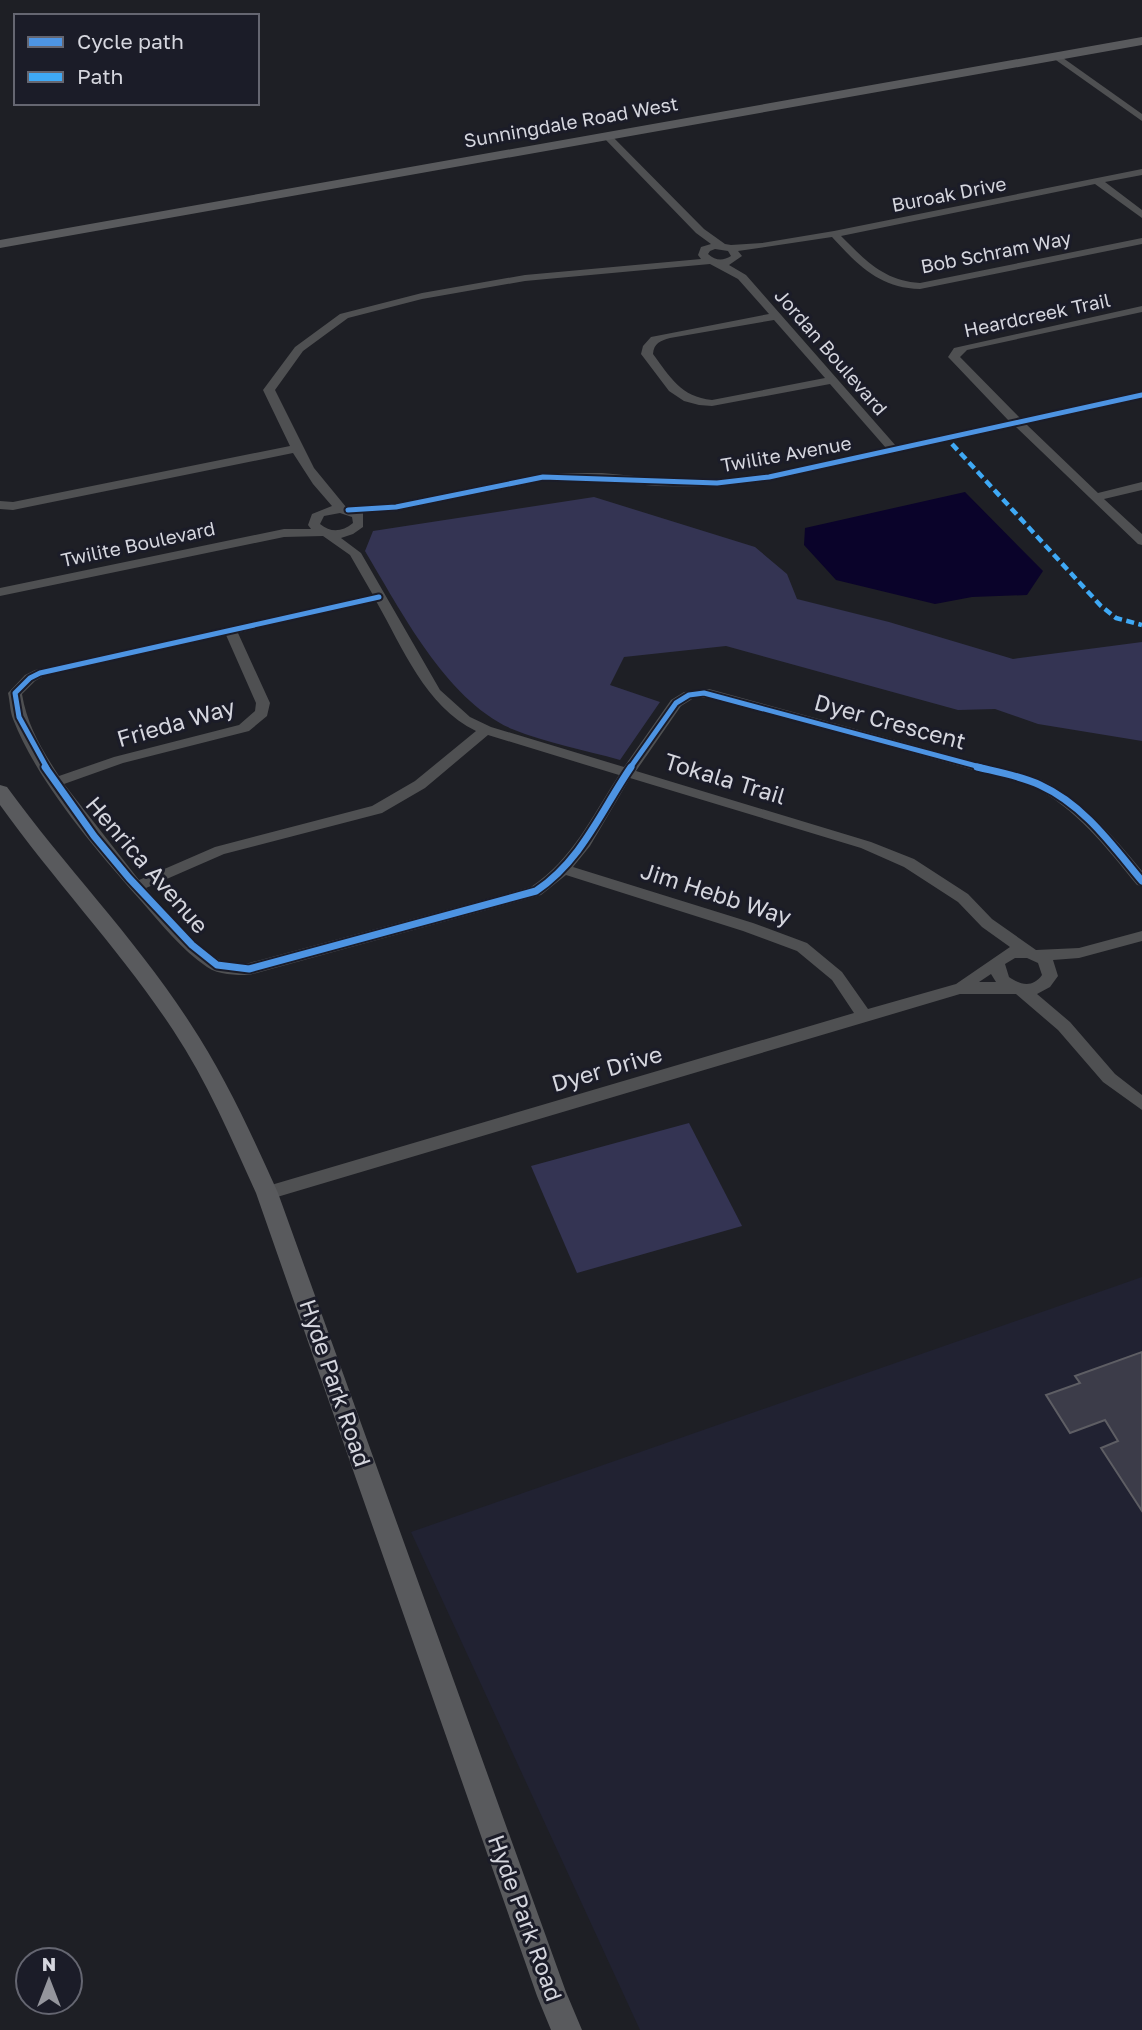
<svg xmlns="http://www.w3.org/2000/svg" width="1142" height="2030" viewBox="0 0 1142 2030" font-family="'Golos Text',sans-serif">
<style>
.built{fill:#212232}
.green{fill:#343453}
.water{fill:#0a032a}
.building{fill:#3c3c49;stroke:#5e5e64;stroke-width:2}
.lines{fill:none;stroke-linecap:round;stroke-linejoin:round}
.minor{fill:#4f5052;fill-rule:evenodd}
.major{fill:#595a5d;fill-rule:evenodd}
.quiet{stroke:#3fa9f5;stroke-width:4.5;stroke-dasharray:8 4.5;stroke-linecap:butt}
.cycleway-far1-casing{stroke:#1b1c28;stroke-width:9}
.cycleway-casing{stroke:#1b1c28;stroke-width:11}
.cycleway-far1{stroke:#4d94e3;stroke-width:5}
.cycleway{stroke:#4d94e3;stroke-width:7}
.labels{text-anchor:middle;stroke-width:6;stroke-linejoin:round;paint-order:stroke}
.far-street-label{font-size:19px;fill:#d5d6de;stroke:#1b1c28}
.street-label{font-size:23px;fill:#d5d6de;stroke:#1b1c28}
</style>
<rect width="100%" height="100%" fill="#1e1f25"/>
<path class="built" d="M1142 1277V2030H640L411 1532Z"/>
<g class="green">
<path d="M594 497 755 547 787 574 797 599 889 622 1013 659 1142 642V741L1038 724 995 709 958 710 726 646 624 657 610 685 660 702 620 760C585 750 546 743 512 729 446 700 401 611 365 551L373 531Z"/>
<path d="M689 1123 742 1226 577 1273 531 1166Z"/>
</g>
<path class="water" d="M965 492 1043 571 1027 595 972 597 935 604 836 580 804 545 805 528Z"/>
<path class="building" d="M1142 1352V1511L1101 1448 1118 1441 1105 1420 1070 1433 1046 1395 1080 1383 1075 1376Z"/>
<g class="lines">
<g class="minor">
<path d="M1056 53 1142 114V121L1053 58 1052 56Z"/>
<path d="M603 133H609L704 229 725 244 731 245 762 243 834 231 1142 169V175L1105 182 1142 210V218L1095 184 841 236C865 260 884 281 920 283L1142 238V244L920 289C879 288 858 265 832 237L738 251 742 256 729 265 746 275 896 446 1009 421 950 359 948 357 954 348 1142 306V312L967 350 960 357 1020 418 1142 392V398L1026 424 1098 493 1142 482V490L1104 499 1142 534V545L1138 544 1015 426 769 481 717 487 656 486 602 481H543L396 511 363 513V527L353 534 341 538 361 553 440 690 470 717 491 727 624 767 671 700 684 692 709 689 1042 780C1084 801 1112 835 1142 871V886L1137 885C1105 846 1077 809 1032 786L713 698H694L681 706 636 771 871 842 914 859 968 894 992 919 1036 950 1079 948 1142 931V941L1079 958 1053 960 1058 976 1050 987 1037 994 1070 1022 1115 1074 1142 1095V1110L1103 1082 1058 1030 1016 994H960L267 1200 261 1198 258 1193 261 1188 854 1013 832 980 797 951 743 931 566 875 541 895 249 975C235 975 219 975 207 967 182 950 162 925 142 902 96 850 38 783 13 719 10 711 10 702 8 693L25 675 35 670 373 595 350 555 323 536 284 537 0 596V588L284 529H311L308 525 312 514 332 506 313 484 293 453 13 510 0 509V501L13 502 290 446 263 390 295 347 340 314 422 293 525 275 701 259 698 255 701 247 711 244 696 233 603 137ZM715 249 728 251 731 256C723 261 716 261 708 254L710 251ZM710 264 738 279 769 314 651 337 643 346 641 354 669 391 684 401 699 405 712 406 830 384 886 448 769 473 717 479 656 478 602 473H543L396 503 346 507 314 468 275 390 303 351 348 318 422 299 525 281ZM774 320 825 378 712 400C681 397 670 377 653 354 654 343 660 341 670 338ZM340 513 352 517 353 523C342 532 331 533 320 524L324 516ZM376 601C403 648 425 706 476 731L415 781 372 806 215 847 139 880 64 784 123 763 249 731 267 716 270 703 238 633ZM226 635 256 703 255 711 239 725 114 757 59 776C42 750 27 725 22 694L35 681 44 676ZM488 735 619 775C592 816 573 859 531 887L249 963C240 964 230 965 222 961 196 949 166 910 146 888L224 854 382 813 425 788ZM630 778 861 848 904 867 958 902 982 927 1010 947 956 984 868 1009 842 972 807 943 753 923 573 867 590 846ZM1015 958H1027L1038 963 1042 975C1033 988 1020 985 1009 977L1005 964ZM991 974 996 982H979Z"/>
</g>
<g class="major">
<path d="M1142 37V45L0 248V240Z"/>
<path d="M0 785 7 787C65 867 136 939 190 1023 225 1076 252 1135 278 1193L566 1992 582 2030H551L537 1996 256 1193C231 1138 207 1081 173 1030 121 951 55 882 0 805Z"/>
</g>
<path class="quiet" d="M952 444 1101 606 1116 618 1142 625"/>
<defs>
<g id="cycleway-far1">
<path d="M348 510 396 507 543 477 717 483 769 477 1142 395"/>
<path d="M47 768 19 717 15 693 30 678 40 673 379 597"/>
<path d="M630 768 676 703 689 695 704 693 984 768"/>
</g>
<g id="cycleway">
<path d="M45 767 94 836 129 878 192 945 217 965 249 969 536 891C582 860 601 811 631 767"/>
<path d="M977 767C998 772 1021 776 1040 785 1084 805 1112 845 1142 881"/>
</g>
</defs>
<use href="#cycleway-far1" class="cycleway-far1-casing"/>
<use href="#cycleway" class="cycleway-casing"/>
<use href="#cycleway-far1" class="cycleway-far1"/>
<use href="#cycleway" class="cycleway"/>
</g>
<g class="labels">
<g class="far-street-label">
<text transform="translate(571 122) rotate(-10)" y="7">Sunningdale Road West</text>
<text transform="translate(949 194) rotate(-11)" y="7">Buroak Drive</text>
<text transform="translate(996 252) rotate(-11)" y="7">Bob Schram Way</text>
<text transform="translate(1037 315) rotate(-12)" y="7">Heardcreek Trail</text>
<text transform="translate(831 352) rotate(49)" y="7">Jordan Boulevard</text>
<text transform="translate(786 454) rotate(-10)" y="7">Twilite Avenue</text>
<text transform="translate(138 544) rotate(-12)" y="7">Twilite Boulevard</text>
</g>
<g class="street-label">
<text transform="translate(890 722) rotate(15)" y="8">Dyer Crescent</text>
<text transform="translate(176 723) rotate(-16)" y="8">Frieda Way</text>
<text transform="translate(725 779) rotate(17)" y="8">Tokala Trail</text>
<text transform="translate(147 865) rotate(49)" y="8">Henrica Avenue</text>
<text transform="translate(716 894) rotate(18)" y="8">Jim Hebb Way</text>
<text transform="translate(607 1069) rotate(-16)" y="8">Dyer Drive</text>
<text transform="translate(335 1383) rotate(71)" y="8">Hyde Park Road</text>
<text transform="translate(525 1918) rotate(70)" y="8">Hyde Park Road</text>
</g>
</g>
<rect x="14" y="14" width="245" height="91" fill="#1b1c28" stroke="#656671" stroke-width="2"/>
<rect x="28" y="37" width="35" height="10" fill="#4d94e3" stroke="#656671" stroke-width="2"/>
<text x="77" y="49" font-size="21" fill="#d5d6de">Cycle path</text>
<rect x="28" y="72" width="35" height="10" fill="#3fa9f5" stroke="#656671" stroke-width="2"/>
<text x="77" y="84" font-size="21" fill="#d5d6de">Path</text>
<g transform="translate(49 1981)"><circle r="33" fill="#1b1c28" stroke="#656671" stroke-width="2"/>
<path d="M0-5L12 26L0 18L-12 26Z" fill="#95969d"/>
<text y="-10" font-size="19" font-weight="bold" text-anchor="middle" fill="#d5d6de">N</text>
</g>
</svg>
